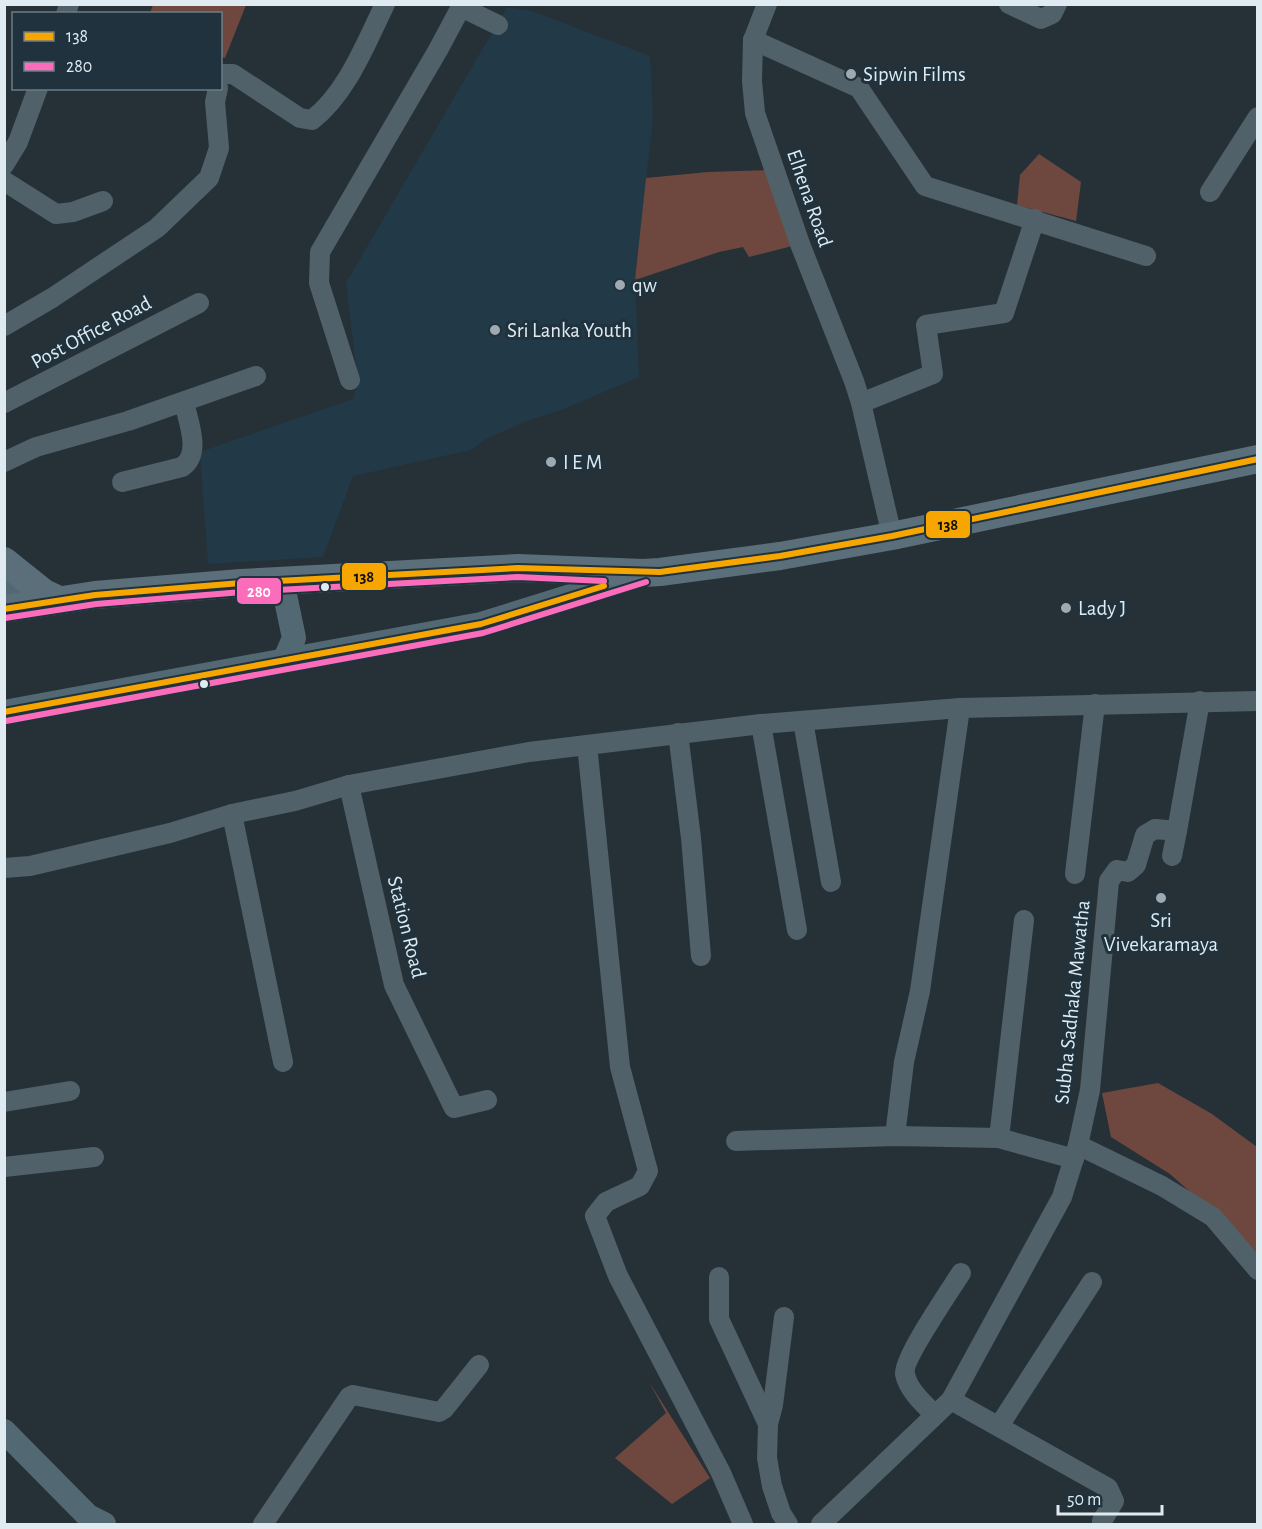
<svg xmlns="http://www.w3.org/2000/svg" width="1262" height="1529" viewBox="0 0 1262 1529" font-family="'Alegreya Sans',sans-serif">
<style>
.built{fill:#223947}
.green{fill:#6e483f}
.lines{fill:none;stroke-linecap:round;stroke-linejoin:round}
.minor{stroke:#506169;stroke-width:20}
.major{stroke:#526873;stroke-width:24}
.highway{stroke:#5b6f7a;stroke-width:28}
.bus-1-casing{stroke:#20323d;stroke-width:10}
.bus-2-casing{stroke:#20323d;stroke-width:10}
.bus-1{stroke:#f7a600;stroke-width:6}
.bus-2{stroke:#fb6dba;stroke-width:6}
.poi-dot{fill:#9eaab0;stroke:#20323d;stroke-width:2}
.bus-dot{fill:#dfebf1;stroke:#20323d;stroke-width:2}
.labels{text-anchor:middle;stroke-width:6;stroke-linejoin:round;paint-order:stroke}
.poi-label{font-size:21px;fill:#dfebf1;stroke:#20323d;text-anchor:start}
.street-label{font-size:21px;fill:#dfebf1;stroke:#20323d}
.line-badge{stroke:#20323d;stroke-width:2}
.badge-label{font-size:16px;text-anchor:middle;font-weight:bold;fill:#fff}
.pale-badge-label{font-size:16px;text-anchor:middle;font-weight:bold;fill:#111}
</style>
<rect width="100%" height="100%" fill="#263137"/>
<path class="built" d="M507 7 532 11 650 56 653 118 635 280 639 377 561 410 527 421 486 439 471 450 353 476 323 557 208 564 200 452 353 399 358 381 346 283Z"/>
<g class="green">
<path d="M153 5V4L246 5 225 58 221 57 220 14 150 13Z"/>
<path d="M1039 154 1081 182 1076 221 1017 205 1020 175Z"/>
<path d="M768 170 800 244 749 257 743 247 719 252 635 280 646 178 708 172Z"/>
<path d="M1158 1083 1212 1114 1257 1147V1258L1242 1238 1170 1174 1111 1137 1102 1093Z"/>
<path d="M649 1382 710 1478 672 1504 615 1458 666 1413Z"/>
</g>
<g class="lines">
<g class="minor">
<path d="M462 4 461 7 498 25"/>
<path d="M767 4 753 40 752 81 755 113 800 244 854 381 861 403 892 536"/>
<path d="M1009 4 1041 19 1052 14 1057 4"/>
<path d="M66 14 69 4"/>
<path d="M753 40 859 88 925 186 1146 256"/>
<path d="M220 77 224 74H233L300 118 312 120C347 93 366 43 385 4"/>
<path d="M4 165 18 142 38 88"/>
<path d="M4 181 56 214 73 212 103 201"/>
<path d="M1210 192 1258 117"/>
<path d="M4 326 52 298 157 228 209 178 219 148 215 102 218 88"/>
<path d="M350 380 319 283 320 252 438 50 461 7"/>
<path d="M4 403 199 303"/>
<path d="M861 403 933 374 926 325 1004 313 1035 219"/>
<path d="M4 462 36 447 128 421 256 376"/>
<path d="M122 482 182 467C202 454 188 421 184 402"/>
<path d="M803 721 831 882"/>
<path d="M761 724 797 930"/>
<path d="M678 733 691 838 701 956"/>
<path d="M587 745 620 1067 648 1171 640 1186 606 1202 595 1216 618 1276 721 1473 743 1524"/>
<path d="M349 785 394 985 454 1108 487 1100"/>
<path d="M232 814 283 1062"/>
<path d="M1172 856 1177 831"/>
<path d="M4 868 30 866 170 833 232 814 295 801 349 785 529 752 761 724 960 708 1258 701"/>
<path d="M1075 874 1095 704"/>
<path d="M4 1102 70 1091"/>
<path d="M895 1136 904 1062 920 991 960 708"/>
<path d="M999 1138 1024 920"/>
<path d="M736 1141 895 1136 999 1138 1074 1159"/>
<path d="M1078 1145 1162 1186 1213 1217 1258 1270"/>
<path d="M4 1167 94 1157"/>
<path d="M719 1277V1319L768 1424 767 1458 772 1486 781 1513 788 1524"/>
<path d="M951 1400 1108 1488 1114 1501 1102 1521"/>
<path d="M935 1415C924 1404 908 1390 905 1374 902 1360 951 1289 961 1273"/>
<path d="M768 1424 773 1405 784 1317"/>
<path d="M999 1426 1092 1282"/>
<path d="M263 1524 349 1397 353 1395 439 1412 444 1409 479 1365"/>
<path d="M821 1524 951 1400 1062 1197 1078 1145 1090 1090 1109 881 1117 870 1128 872 1136 865 1145 835 1155 829 1177 831 1200 701"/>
</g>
<g class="major">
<path d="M4 577 18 607"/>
<path d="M257 582 285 595 294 638 284 661"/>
<path d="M4 712 481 624 635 576"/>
<path d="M4 1431 88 1516 104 1524"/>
</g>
<g class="highway">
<path d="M4 561 44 593 59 600"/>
<path d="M4 609 95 595 241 583 518 568 643 573 660 572 780 556 892 536 1258 459"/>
</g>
<defs>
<g id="bus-1">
<path d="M4 609 95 595 241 583 518 568 660 572 780 556 892 536 1258 459"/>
<path d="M4 712 481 624 604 586"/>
</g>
<g id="bus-2">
<path d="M5 618 96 604 242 592 518 577 604 581"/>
<path d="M6 721 483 633 646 582"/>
</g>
</defs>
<use href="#bus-1" class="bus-1-casing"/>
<use href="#bus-2" class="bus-2-casing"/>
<use href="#bus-1" class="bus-1"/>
<use href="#bus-2" class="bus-2"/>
</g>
<g class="poi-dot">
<circle cx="851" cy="74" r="6"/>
<circle cx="620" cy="285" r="6"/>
<circle cx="495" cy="330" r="6"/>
<circle cx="551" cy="462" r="6"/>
<circle cx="1066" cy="608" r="6"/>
<circle cx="1161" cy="898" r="6"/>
</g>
<g class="bus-dot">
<circle cx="325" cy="587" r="5"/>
<circle cx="204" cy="684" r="5"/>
</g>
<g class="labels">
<g class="poi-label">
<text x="863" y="81">Sipwin Films</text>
<text x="632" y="292">qw</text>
<text x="507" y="337">Sri Lanka Youth</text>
<text x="563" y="469">I E M</text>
<text x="1078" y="615">Lady J</text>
<text x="1161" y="927" text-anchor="middle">Sri<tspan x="1161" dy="24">Vivekaramaya</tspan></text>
</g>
<g class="street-label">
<text transform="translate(810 198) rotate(71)" y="7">Elhena Road</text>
<text transform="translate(91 332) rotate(-28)" y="7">Post Office Road</text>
<text transform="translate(407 927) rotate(76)" y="7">Station Road</text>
<text transform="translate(1072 1002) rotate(-84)" y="7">Subha Sadhaka Mawatha</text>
</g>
</g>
<g class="line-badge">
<rect x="925" y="510" width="46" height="29" rx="6" fill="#f7a600"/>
<rect x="341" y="562" width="46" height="29" rx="6" fill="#f7a600"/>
<rect x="236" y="577" width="46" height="28" rx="6" fill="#fb6dba"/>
</g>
<g class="badge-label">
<text x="259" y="597">280</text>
</g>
<g class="pale-badge-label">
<text x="948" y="530">138</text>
<text x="364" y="582">138</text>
</g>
<rect width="1262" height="1529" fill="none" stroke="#dfebf1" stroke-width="12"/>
<rect x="12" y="12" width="210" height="78" fill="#20323d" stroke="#6c7c85" stroke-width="1.5"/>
<rect x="24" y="32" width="30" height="9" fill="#f7a600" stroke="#6c7c85" stroke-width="1.5"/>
<text x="66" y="42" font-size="18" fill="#dfebf1">138</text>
<rect x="24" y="62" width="30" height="9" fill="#fb6dba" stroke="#6c7c85" stroke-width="1.5"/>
<text x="66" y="72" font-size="18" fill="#dfebf1">280</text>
<path d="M1058 1505v9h104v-9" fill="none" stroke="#dfebf1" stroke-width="3"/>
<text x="1067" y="1505" font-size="18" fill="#dfebf1" stroke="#20323d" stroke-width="4.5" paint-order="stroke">50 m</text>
</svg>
